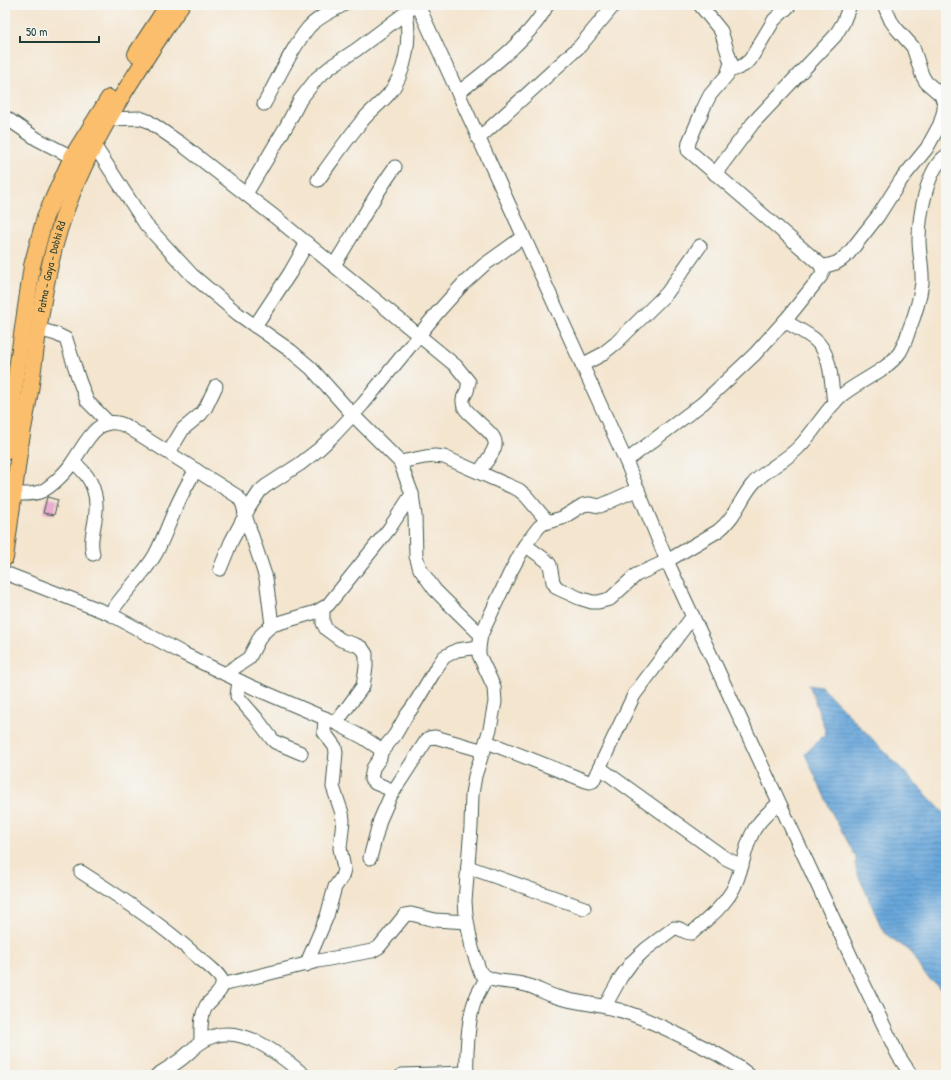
<svg xmlns="http://www.w3.org/2000/svg" width="951" height="1080" viewBox="0 0 951 1080" font-family="'Patrick Hand',sans-serif">
<style>
.water{fill:url(#water-rules);stroke:#447288}
.building{fill:#e8abd0}
.lines{fill:none;stroke-linecap:round;stroke-linejoin:round}
.minor-casing{stroke:#3f564b;stroke-width:15}
.major-casing{stroke:#3f564b;stroke-width:18}
.minor{stroke:#fff;stroke-width:13}
.major{stroke:#fabe6d;stroke-width:16}
.labels{text-anchor:middle;stroke-width:3.5;stroke-linejoin:round;paint-order:stroke}
.street-label{font-size:11px;fill:#1f3d34;stroke:#f6f6f2}
</style>
<defs>
<pattern id="water-rules" width="6" height="5" patternUnits="userSpaceOnUse"><rect width="6" height="5" fill="#69a7db"/><path d="M0 2.5h6" fill="none" stroke="#5689b2"/></pattern>
</defs>
<rect width="100%" height="100%" fill="#f6f6f2"/>
<filter id="ink" filterUnits="userSpaceOnUse"><feTurbulence type="fractalNoise" baseFrequency=".025" numOctaves="2"/><feDisplacementMap in="SourceGraphic" scale="8" xChannelSelector="R" yChannelSelector="G"/><feConvolveMatrix kernelMatrix="1 2 1 2 8 2 1 2 1" color-interpolation-filters="sRGB"/></filter>
<filter id="wash" filterUnits="userSpaceOnUse"><feTurbulence type="fractalNoise" baseFrequency=".012" numOctaves="4" result="noise"/><feDisplacementMap in="SourceGraphic" scale="16" xChannelSelector="R" yChannelSelector="G"/><feGaussianBlur stdDeviation="0.9" result="paint"/><feColorMatrix in="noise" values="0 0 0 0 0 0 0 0 0 0 0 0 0 0 0 0 0 1.4 0 .05"/><feComposite in="paint" operator="in"/></filter>
<g filter="url(#wash)">
<rect width="100%" height="100%" fill="#f4e5cf"/>
<path class="water" d="M809 684 821 686 946 815V994L923 973 910 951 884 933 856 870V857L833 815 805 754 826 733Z"/>
<g id="blocks">
<path class="building" d="M47 497 58 500 54 515 43 513Z"/>
</g>
</g>
<g filter="url(#ink)">
<use href="#blocks" fill-opacity="0" stroke="#3f564b" stroke-width="1"/>
<g class="lines">
<defs>
<g id="minor">
<path d="M418 5 626 461 667 561 859 974 898 1055 911 1075"/>
<path d="M729 71 738 68 744 65 750 60 774 20 790 5"/>
<path d="M458 93C486 71 532 37 547 5"/>
<path d="M264 104C277 81 292 47 309 27 318 17 332 11 343 5"/>
<path d="M5 117 37 139 72 157"/>
<path d="M109 119 140 118 148 121 180 143 275 217 456 366 469 382C468 384 468 388 467 391 465 395 462 397 463 402 463 408 467 411 471 415 499 442 504 438 479 472"/>
<path d="M478 139 580 46 614 5"/>
<path d="M94 145 146 225 192 275 238 314 291 351 311 368 353 415 400 462 412 494 415 516 416 556 420 569 435 590 447 602 481 635"/>
<path d="M715 174 753 123 835 36 843 23 850 5"/>
<path d="M318 180C332 161 346 140 362 121 370 111 380 104 388 95 406 74 411 39 406 13"/>
<path d="M246 194 287 125 300 100 317 78 333 65 356 50 416 5"/>
<path d="M334 265C355 233 372 198 395 167"/>
<path d="M822 267 836 263 841 260 849 253 878 216 901 180 927 148 940 124 944 110V104L941 95 926 82 922 75 913 47 896 28 891 21 884 5"/>
<path d="M785 321C794 327 805 332 814 339 832 353 831 382 834 403"/>
<path d="M255 326 290 273 307 243"/>
<path d="M38 329 56 334 66 339 79 380 87 401 109 423"/>
<path d="M582 365 601 355 616 343 667 293 700 246"/>
<path d="M169 452 183 429 201 414 206 407 216 386"/>
<path d="M626 461 703 403 755 354 789 316 821 276 823 271 820 264 688 150 689 142 704 107 710 95 727 75 731 63 721 31 700 5"/>
<path d="M73 462C93 477 99 496 95 520 93 533 90 542 93 554"/>
<path d="M400 462 425 457 435 456 444 457 519 490 526 496 548 522"/>
<path d="M638 489 600 506 589 504 583 505 562 518 544 523 539 527 525 545 510 573 481 635 479 647V655L494 687 495 702 490 729 475 776 472 794 471 827 465 901 466 915 469 932 472 948 480 972C490 984 512 980 526 985 537 988 546 994 557 997 579 1004 603 1004 625 1012 644 1018 663 1027 681 1036 704 1047 729 1059 749 1075"/>
<path d="M14 494C23 494 34 495 42 491 51 487 66 472 72 463 85 445 97 412 126 426L237 496C243 502 244 507 245 515L266 578 272 625"/>
<path d="M525 545 547 561 550 565 553 582 557 588 579 598 592 602H598L610 599 636 575 667 561 718 531C734 519 740 500 752 485 765 469 786 461 799 447 815 431 825 410 842 395 859 381 888 370 900 352 904 345 907 337 909 330 915 315 920 298 922 283 923 268 919 255 919 240 919 218 926 169 946 156"/>
<path d="M220 569 231 542 250 506 260 491 266 486 300 464 318 450 334 435 363 404 437 313 463 284 484 265 523 237"/>
<path d="M5 573 110 614 184 654 252 687 336 723 364 738 379 748 381 752 380 758 373 768 371 779 375 783 394 791"/>
<path d="M323 609V623L326 629 341 640 356 645 362 648 366 654V667L363 686 336 723"/>
<path d="M110 614C123 593 142 577 155 555 161 544 166 531 171 519 178 502 186 485 196 470"/>
<path d="M225 674 249 658 261 635 272 625 316 612 328 605 389 529 412 494"/>
<path d="M239 681 237 696 257 719 272 739 275 742 301 753"/>
<path d="M487 742 586 781 590 782 593 781 634 695 693 616"/>
<path d="M381 752 395 735 406 716 414 705 437 667 444 657 457 650 479 647"/>
<path d="M600 768 725 858 742 866"/>
<path d="M370 858 380 820 391 795 426 741 429 738 435 737 484 751"/>
<path d="M468 867 584 908"/>
<path d="M81 872C109 890 137 908 164 929 176 938 187 948 199 958 205 963 220 974 222 981 225 990 211 999 206 1006 200 1018 201 1029 201 1042"/>
<path d="M306 965 327 916 335 887 342 877 344 869 340 848 343 820 342 813 333 787 336 752 335 747 324 732 325 718"/>
<path d="M222 985 318 961 372 951 379 947 405 915 411 914 435 920 467 922"/>
<path d="M605 1006 621 977 632 962 646 949 674 928C681 927 685 934 692 933 706 920 722 908 732 891 743 872 743 849 754 830 760 819 770 811 779 803"/>
<path d="M157 1075C167 1069 177 1063 185 1056 192 1050 198 1043 207 1039 240 1021 280 1055 304 1075"/>
<path d="M402 1075 467 1073"/>
<path d="M467 1075C466 1056 468 1021 474 1003 477 994 482 986 487 977"/>
</g>
<g id="major">
<path d="M136 54 168 5"/>
<path d="M5 452 32 266 45 217 72 157 109 98"/>
<path id="s1" d="M5 558C10 523 14 488 19 453 22 430 28 407 31 384 39 324 46 261 68 204 95 132 139 68 181 5"/>
</g>
</defs>
<use href="#minor" class="minor-casing"/>
<use href="#major" class="major-casing"/>
<use href="#minor" class="minor"/>
<use href="#major" class="major"/>
</g>
</g>
<g class="labels">
<g class="street-label">
<text dy="4" stroke="none"><textPath href="#s1" startOffset="295">Patna - Gaya - Dobhi Rd</textPath></text>
</g>
</g>
<rect width="951" height="1080" fill="none" stroke="#f6f6f2" stroke-width="20"/>
<path d="M20 36v6h79v-6" fill="none" stroke="#1f3d34" stroke-width="2"/>
<text x="26" y="36" font-size="12" fill="#1f3d34" stroke="#f6f6f2" stroke-width="3" paint-order="stroke">50 m</text>
</svg>
